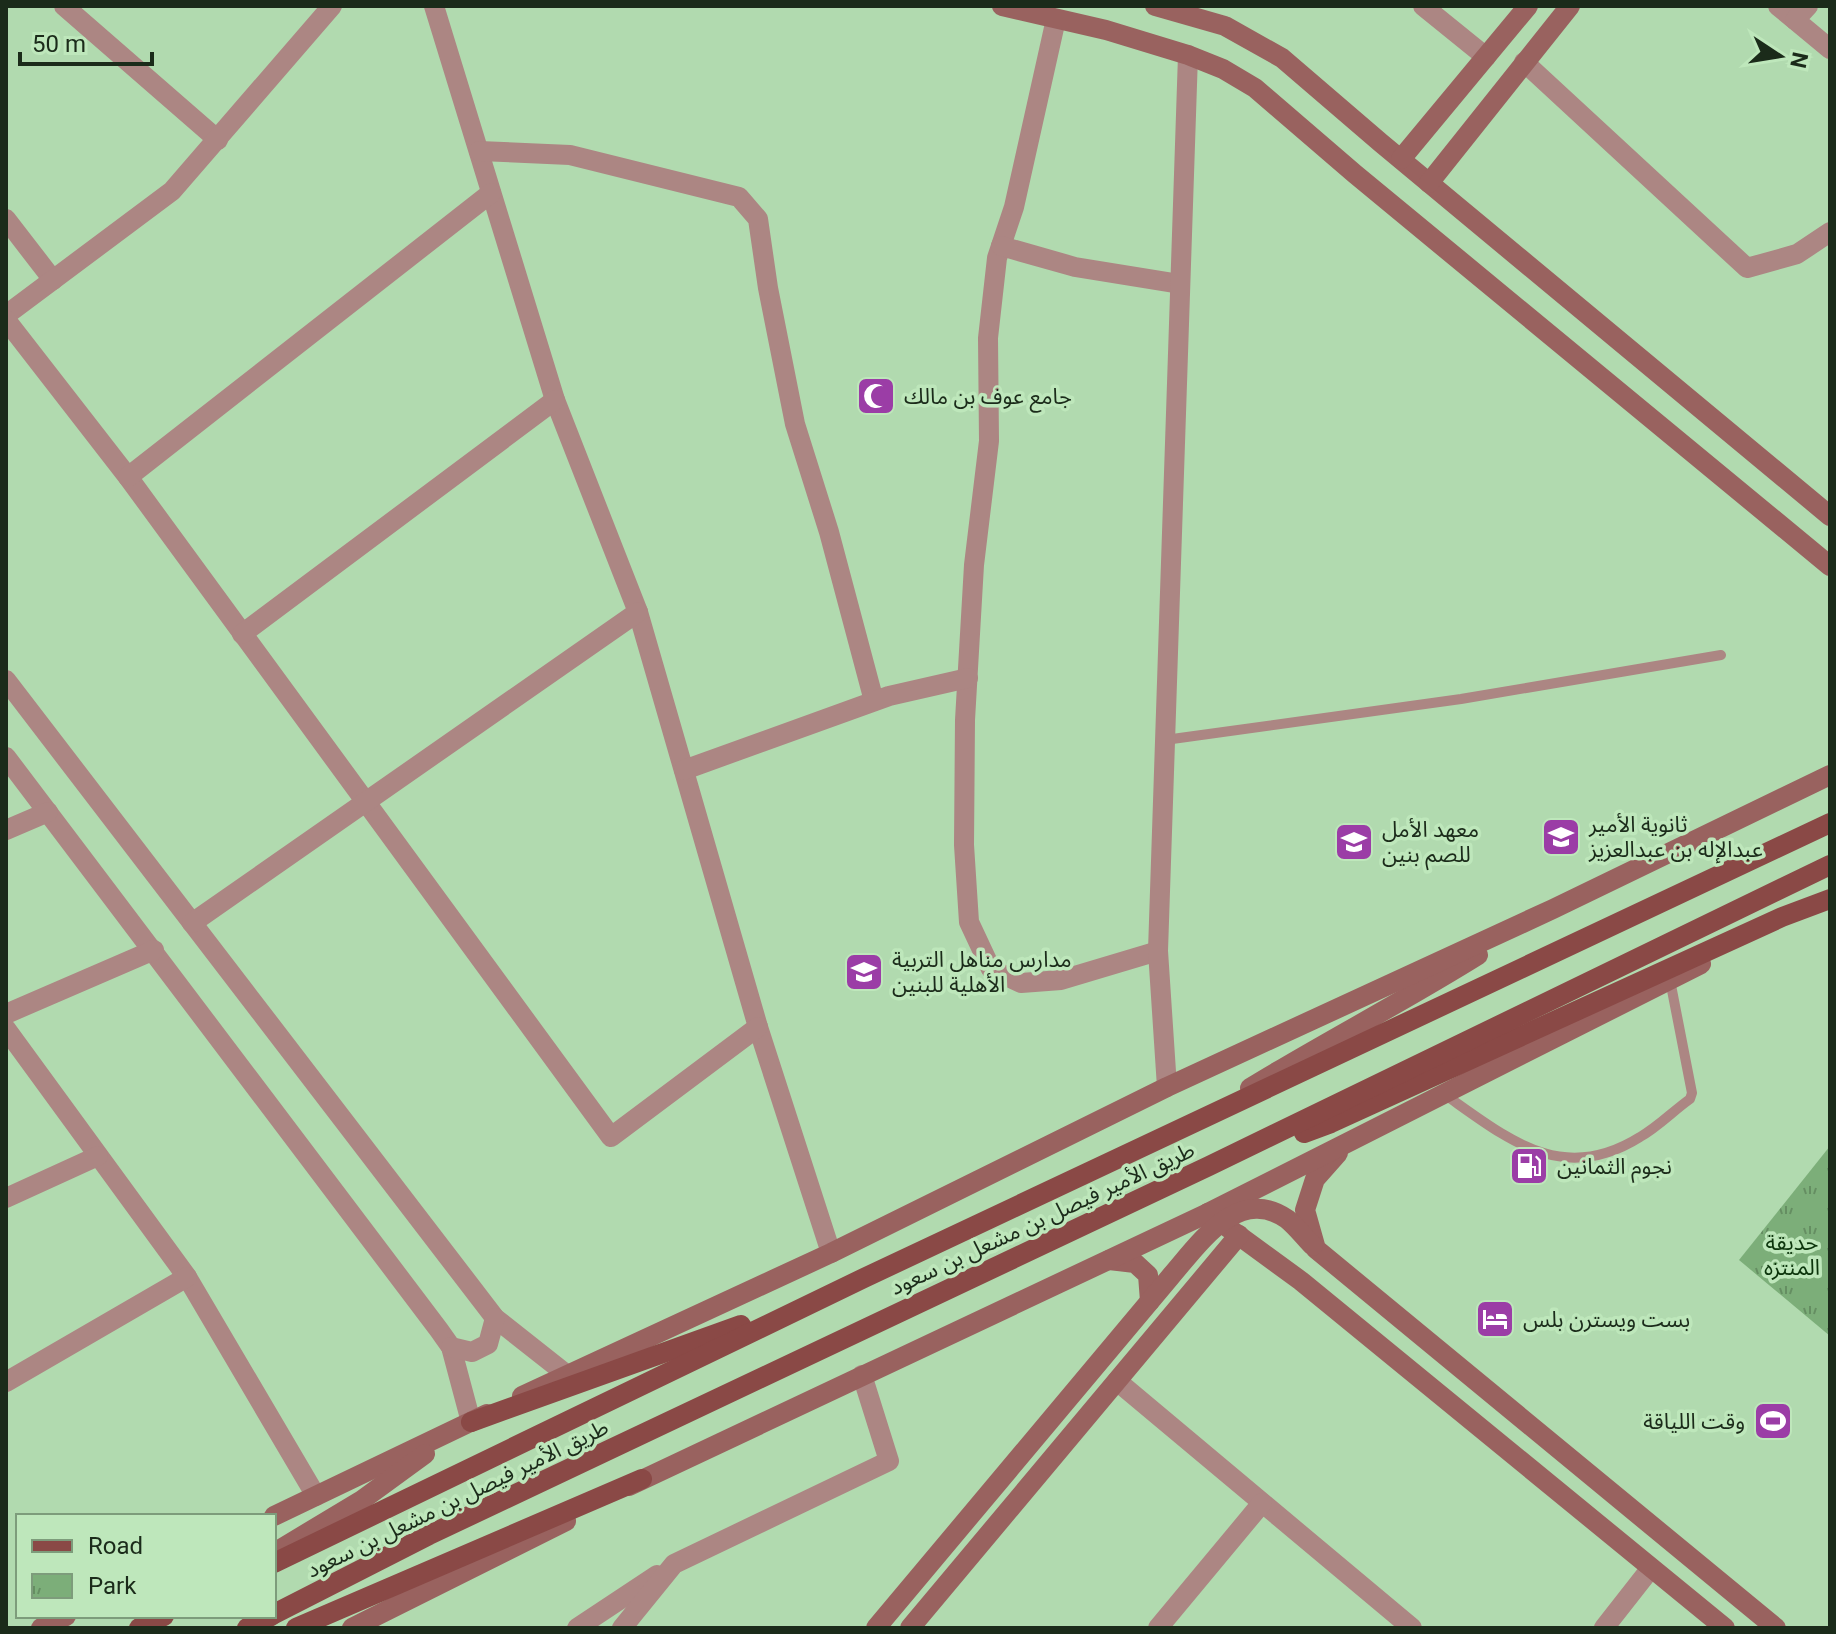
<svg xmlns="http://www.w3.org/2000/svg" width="1836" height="1634" viewBox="0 0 1836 1634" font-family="Roboto,'Noto Sans Arabic',sans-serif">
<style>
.park{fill:url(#park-tufts)}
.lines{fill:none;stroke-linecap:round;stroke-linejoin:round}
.lane{stroke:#ac8683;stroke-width:10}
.street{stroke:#ac8683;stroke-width:20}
.secondary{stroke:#99625f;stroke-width:20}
.primary{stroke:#8a4946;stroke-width:20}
.labels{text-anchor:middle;stroke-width:7;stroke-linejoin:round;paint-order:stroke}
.poi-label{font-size:22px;fill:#1b2b1a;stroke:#bee7bb;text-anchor:start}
.street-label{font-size:22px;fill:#1b2b1a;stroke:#bee7bb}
.park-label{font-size:22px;fill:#0c350c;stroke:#bee7bb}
</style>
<defs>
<pattern id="park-tufts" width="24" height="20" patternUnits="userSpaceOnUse" patternTransform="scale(2)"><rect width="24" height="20" fill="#7cae79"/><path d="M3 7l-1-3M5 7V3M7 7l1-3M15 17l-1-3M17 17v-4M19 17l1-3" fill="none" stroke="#658e62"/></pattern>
</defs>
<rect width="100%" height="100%" fill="#b1daaf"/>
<path class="park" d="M1830 1146V1336L1739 1260Z"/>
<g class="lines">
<g class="lane">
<path d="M1165 740 1461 699 1721 655"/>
<path d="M1444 1094C1508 1139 1562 1186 1640 1137 1658 1127 1673 1111 1690 1099L1692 1093 1670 980"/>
</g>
<g class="street">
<path d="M64 6 218 140"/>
<path d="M434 6 555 400 638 612 758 1027 831 1253"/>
<path d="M1423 6 1486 57"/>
<path d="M1778 6 1795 20"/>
<path d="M1808 6 1795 20 1830 49"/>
<path d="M1056 19 1014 207 997 258 988 338 989 441 974 565 965 720 964 845 969 922 991 969 1021 983 1061 980 1158 951"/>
<path d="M1524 62 1747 268 1797 254 1830 232"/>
<path d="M479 151 570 155 739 197 758 219 768 288 795 424 829 532 874 701"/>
<path d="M6 219 53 280"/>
<path d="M1001 246 1075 267 1180 284"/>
<path d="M6 315 172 191 332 6"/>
<path d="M6 320 128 477 611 1137 758 1027"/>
<path d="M128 477 491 193"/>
<path d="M242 634 555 400"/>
<path d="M6 680 495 1318 566 1374"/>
<path d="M6 757 439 1330 451 1347 471 1422"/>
<path d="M684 770 889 696 968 678"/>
<path d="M6 830 48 812"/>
<path d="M192 923 638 612"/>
<path d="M6 1014 154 950"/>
<path d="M6 1029 187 1277 316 1496"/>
<path d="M1167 1087 1158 951 1188 55"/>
<path d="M6 1198 98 1156"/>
<path d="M451 1347 472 1352 488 1344 495 1318"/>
<path d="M1117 1381 1412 1628"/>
<path d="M6 1382 187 1277"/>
<path d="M577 1628 657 1575"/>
<path d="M622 1628 674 1564 889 1461 862 1375"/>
<path d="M1158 1628 1262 1503"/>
<path d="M1604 1628 1651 1568"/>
</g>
<g class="secondary">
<path d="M1002 6 1106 30 1188 55 1223 69 1255 88 1355 174 1830 566"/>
<path d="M1155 6 1225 26 1282 58 1381 143 1830 516"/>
<path d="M1401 159 1528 6"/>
<path d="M1429 183 1570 6"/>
<path d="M1250 1088C1325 1042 1403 1002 1478 955"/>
<path d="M1338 1153 1315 1179 1305 1210 1316 1249 1776 1628"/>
<path d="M1208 1213 1301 1281 1725 1628"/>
<path d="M1109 1260 1135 1263 1148 1275 1150 1301"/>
<path d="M522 1396 831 1253 1167 1087 1553 909 1830 775"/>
<path d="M629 1486 1208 1213 1701 964"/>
<path d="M274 1516 487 1414"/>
<path d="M274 1553 362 1500 425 1454"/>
<path d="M41 1628 66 1616"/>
<path d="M352 1628 566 1521"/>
<path d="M876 1628 1171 1276C1199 1244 1238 1185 1287 1219 1296 1226 1305 1238 1313 1246"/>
<path d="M910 1628 1239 1235"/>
</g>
<g class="primary">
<path d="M1304 1133 1331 1123 1782 917 1830 899"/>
<path d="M471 1422 741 1325"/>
<path d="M274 1563 864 1278 1830 823"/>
<path d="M274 1614 429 1535 1209 1166 1830 865"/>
<path d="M139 1628 164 1616"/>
<path d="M247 1628 271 1616"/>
<path d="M296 1628 642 1479"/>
</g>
</g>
<defs>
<symbol id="mosque-square" viewBox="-11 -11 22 22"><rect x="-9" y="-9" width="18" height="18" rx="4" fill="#9b3da6" stroke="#bee7bb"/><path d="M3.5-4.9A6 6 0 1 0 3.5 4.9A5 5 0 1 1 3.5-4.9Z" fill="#fff"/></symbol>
<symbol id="school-square" viewBox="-11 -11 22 22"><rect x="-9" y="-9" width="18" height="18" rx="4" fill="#9b3da6" stroke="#bee7bb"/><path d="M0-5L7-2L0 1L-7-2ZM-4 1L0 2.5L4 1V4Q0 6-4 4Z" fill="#fff"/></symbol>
<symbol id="fuel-square" viewBox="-11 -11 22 22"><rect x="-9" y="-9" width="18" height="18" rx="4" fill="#9b3da6" stroke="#bee7bb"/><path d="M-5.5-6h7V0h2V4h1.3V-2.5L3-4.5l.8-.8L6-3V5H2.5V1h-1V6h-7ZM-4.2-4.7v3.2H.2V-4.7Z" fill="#fff"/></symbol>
<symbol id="hotel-square" viewBox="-11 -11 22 22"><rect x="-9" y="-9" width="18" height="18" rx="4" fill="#9b3da6" stroke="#bee7bb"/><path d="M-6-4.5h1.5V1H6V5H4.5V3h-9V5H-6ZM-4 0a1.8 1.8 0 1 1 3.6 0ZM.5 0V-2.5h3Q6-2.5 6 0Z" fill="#fff"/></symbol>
<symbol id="stadium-square" viewBox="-11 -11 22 22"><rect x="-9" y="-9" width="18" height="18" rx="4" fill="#9b3da6" stroke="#bee7bb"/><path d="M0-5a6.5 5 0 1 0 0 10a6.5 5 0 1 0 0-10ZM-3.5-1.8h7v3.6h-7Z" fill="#fff"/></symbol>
</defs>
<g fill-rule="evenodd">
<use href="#mosque-square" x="854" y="374" width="44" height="44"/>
<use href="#school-square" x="1539" y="815" width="44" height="44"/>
<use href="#school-square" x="1332" y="820" width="44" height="44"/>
<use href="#school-square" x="842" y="950" width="44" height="44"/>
<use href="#fuel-square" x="1507" y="1144" width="44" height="44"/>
<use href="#hotel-square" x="1473" y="1297" width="44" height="44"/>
<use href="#stadium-square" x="1751" y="1399" width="44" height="44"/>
</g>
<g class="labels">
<g class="poi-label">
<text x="904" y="404">جامع عوف بن مالك</text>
<text x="1589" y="832">ثانوية الأمير<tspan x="1589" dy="25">عبدالإله بن عبدالعزيز</tspan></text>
<text x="1382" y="837">معهد الأمل<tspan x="1382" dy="25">للصم بنين</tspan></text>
<text x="892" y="967">مدارس مناهل التربية<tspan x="892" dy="25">الأهلية للبنين</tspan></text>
<text x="1557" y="1174">نجوم الثمانين</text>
<text x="1523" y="1327">بست ويسترن بلس</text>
<text x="1745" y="1429" text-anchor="end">وقت اللياقة</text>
</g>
<g class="street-label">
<text transform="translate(1042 1218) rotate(-25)" y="8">طريق الأمير فيصل بن مشعل بن سعود</text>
<text transform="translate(457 1498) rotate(-26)" y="8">طريق الأمير فيصل بن مشعل بن سعود</text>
</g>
<g class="park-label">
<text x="1792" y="1250">حديقة<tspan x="1792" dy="25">المنتزه</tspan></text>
</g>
</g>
<rect width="1836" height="1634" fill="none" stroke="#1b2b1a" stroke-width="16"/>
<rect x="16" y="1514" width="260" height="104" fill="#bee7bb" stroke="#7d9c7b" stroke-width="2"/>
<rect x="32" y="1540" width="40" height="12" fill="#8a4946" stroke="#7d9c7b" stroke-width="2"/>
<text x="88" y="1554" font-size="24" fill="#1b2b1a">Road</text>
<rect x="32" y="1574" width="40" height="24" fill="url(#park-tufts)" stroke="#7d9c7b" stroke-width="2"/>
<text x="88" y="1594" font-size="24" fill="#1b2b1a">Park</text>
<g transform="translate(1780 56) rotate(102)" stroke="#bee7bb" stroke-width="6" paint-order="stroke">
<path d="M0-6L14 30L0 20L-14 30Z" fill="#1b2b1a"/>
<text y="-12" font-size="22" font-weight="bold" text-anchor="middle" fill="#1b2b1a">N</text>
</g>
<path d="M20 52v12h132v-12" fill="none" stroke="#1b2b1a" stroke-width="4"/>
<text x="32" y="52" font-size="24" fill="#1b2b1a" stroke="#bee7bb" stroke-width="6" paint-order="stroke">50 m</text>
</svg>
